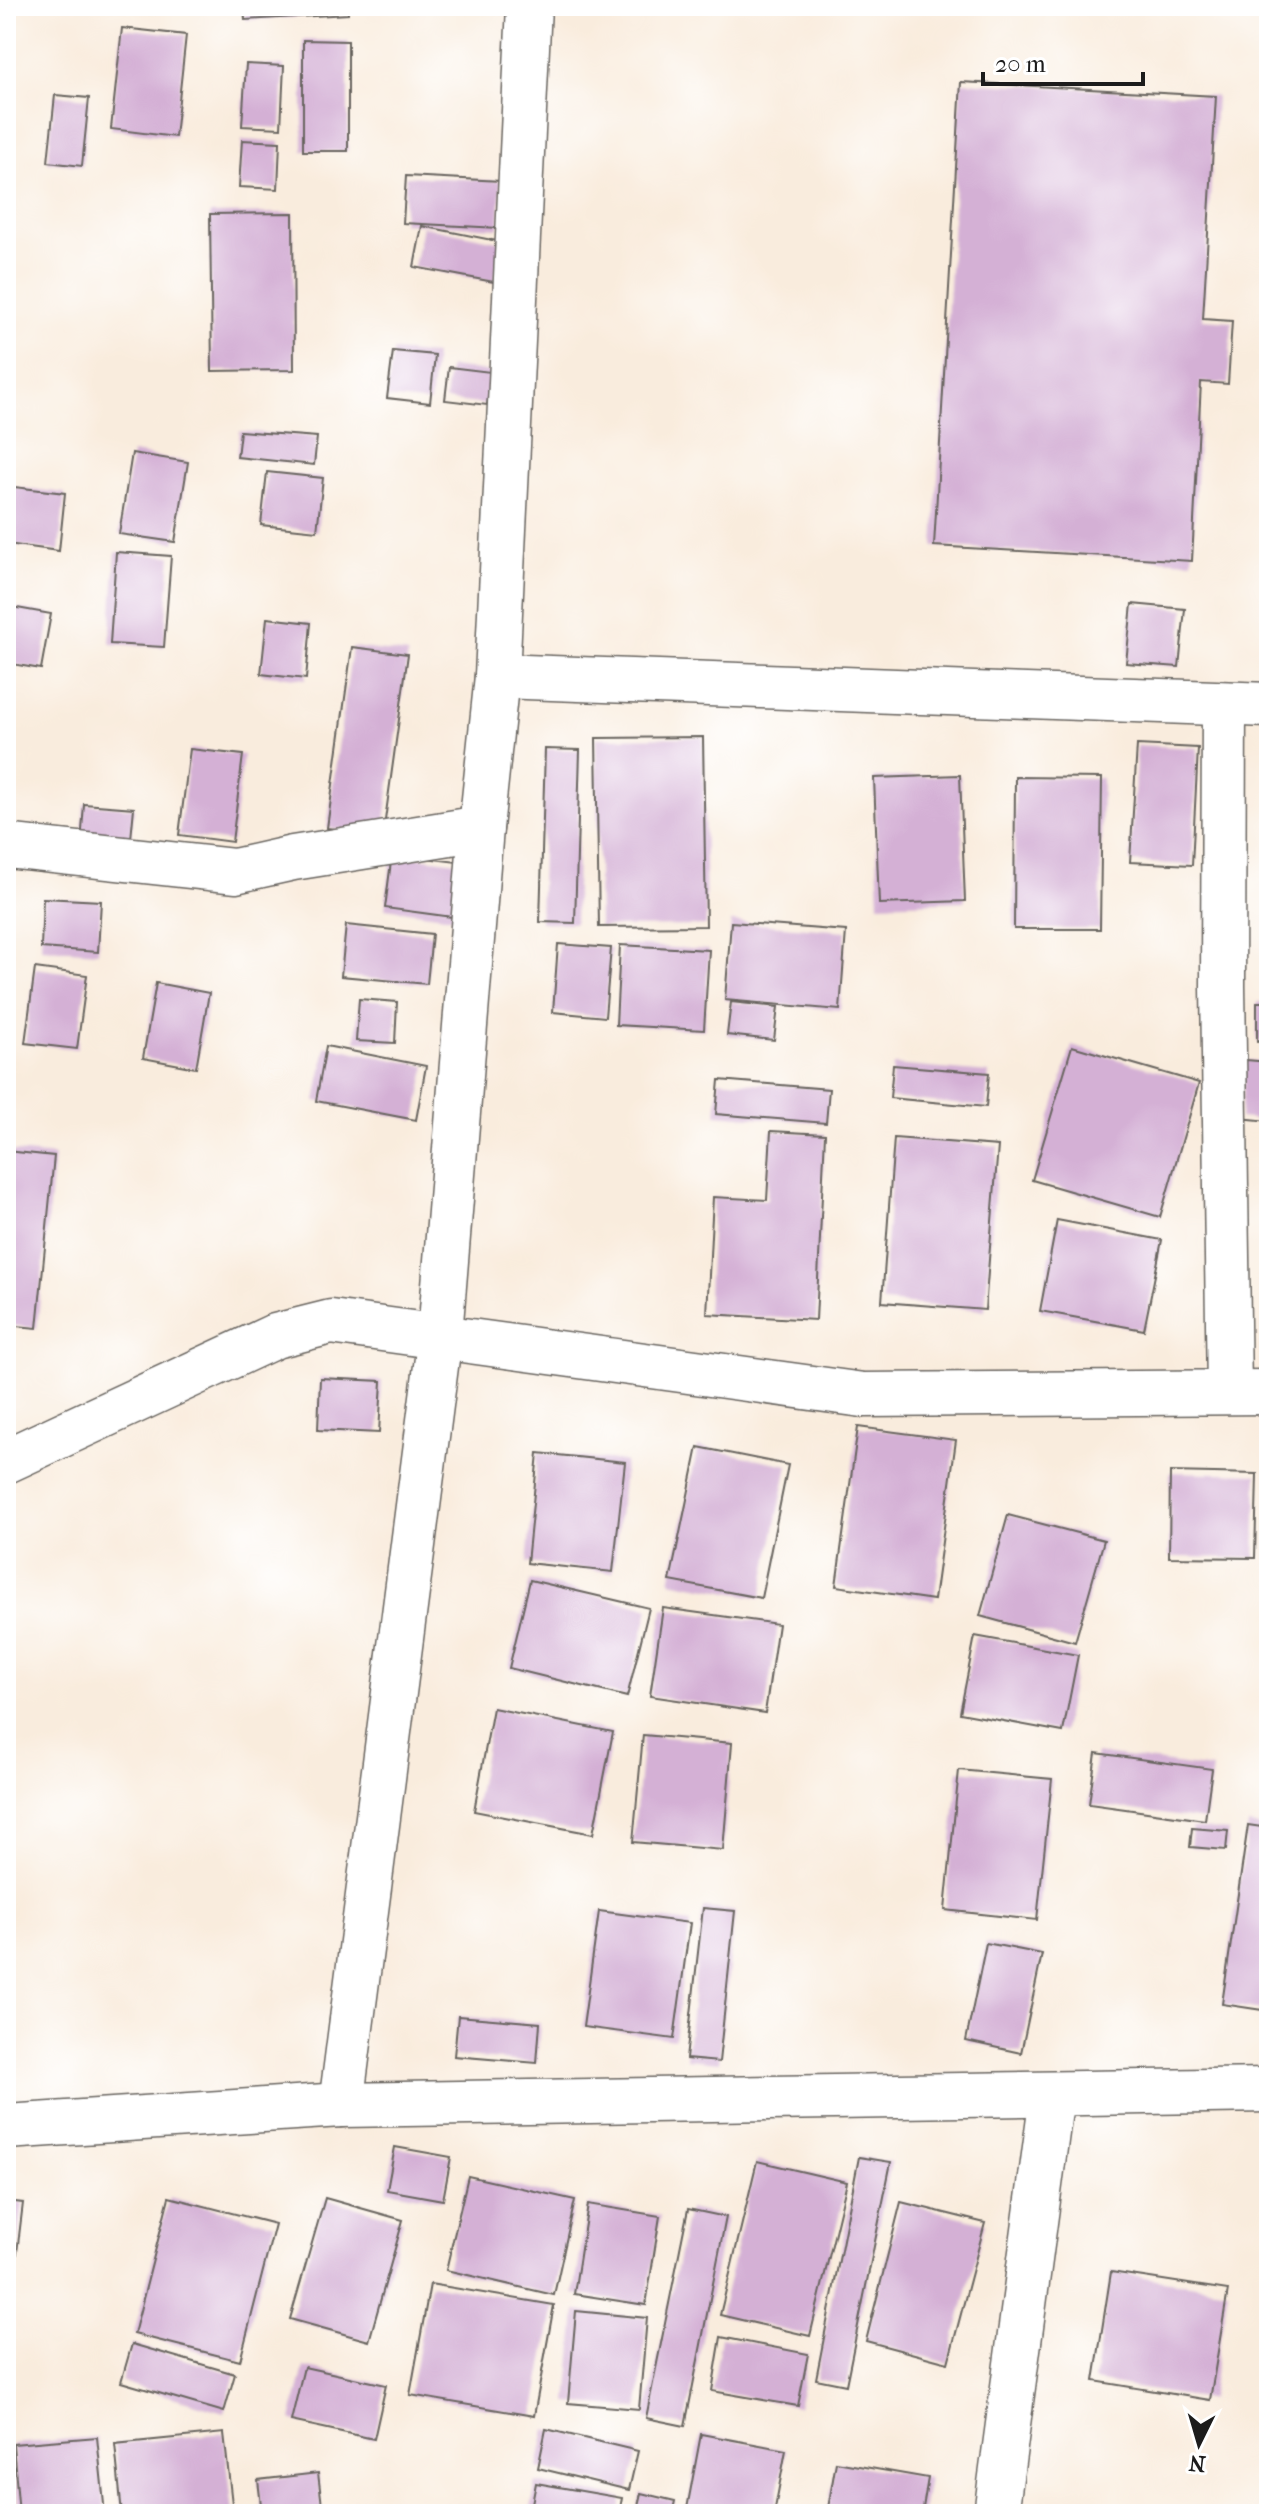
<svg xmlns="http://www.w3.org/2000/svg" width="1275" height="2520" viewBox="0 0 1275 2520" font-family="'IM FELL French Canon',serif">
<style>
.building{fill:#d4b0d5}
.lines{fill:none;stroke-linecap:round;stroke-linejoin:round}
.minor-casing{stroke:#696560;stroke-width:47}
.minor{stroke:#fff;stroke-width:44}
</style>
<rect width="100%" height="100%" fill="#fff"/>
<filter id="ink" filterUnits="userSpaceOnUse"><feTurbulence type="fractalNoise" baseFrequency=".0125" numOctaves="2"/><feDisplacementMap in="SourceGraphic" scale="16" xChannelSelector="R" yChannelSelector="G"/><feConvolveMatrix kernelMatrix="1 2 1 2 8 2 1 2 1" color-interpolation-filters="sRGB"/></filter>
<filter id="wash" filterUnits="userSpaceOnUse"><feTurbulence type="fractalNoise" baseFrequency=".006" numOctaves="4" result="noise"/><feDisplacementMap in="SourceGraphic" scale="32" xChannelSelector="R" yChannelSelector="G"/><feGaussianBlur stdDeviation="1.8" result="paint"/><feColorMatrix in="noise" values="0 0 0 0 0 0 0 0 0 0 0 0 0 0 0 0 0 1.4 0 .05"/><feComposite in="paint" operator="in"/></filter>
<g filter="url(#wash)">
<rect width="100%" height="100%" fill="#f9ecdd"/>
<g id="blocks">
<g class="building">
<path d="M244 6H348V14L245 20Z"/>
<path d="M122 28 186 35 175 137 111 129Z"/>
<path d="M303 40 348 41V151H303Z"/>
<path d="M246 64 284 66 281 128 242 126Z"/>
<path d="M961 82 1216 96 1203 319 1232 321 1228 384 1201 382 1192 561 934 546Z"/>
<path d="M55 95 89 98 82 166 48 162Z"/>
<path d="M242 140 280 142 278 189 239 187Z"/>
<path d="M406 176 501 181 499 228 403 223Z"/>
<path d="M293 213 294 370 212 371 210 214Z"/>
<path d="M422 226 502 242 494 282 414 267Z"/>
<path d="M393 351 435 355 430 403 387 398Z"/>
<path d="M449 367 491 372 487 405 445 400Z"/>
<path d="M240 431 317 437 314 465 237 457Z"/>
<path d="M132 453 188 462 175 542 119 534Z"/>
<path d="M267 472 323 478 317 531 261 525Z"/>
<path d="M14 487 65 493 59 551 7 544Z"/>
<path d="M116 552 171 556 164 647 110 644Z"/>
<path d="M1132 604 1185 609 1179 667 1126 663Z"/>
<path d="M6 606 51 614 41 669 6 663Z"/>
<path d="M267 618 311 623 306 679 261 674Z"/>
<path d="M352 647 408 654 383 835 327 828Z"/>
<path d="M703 737 706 926 599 927 596 738Z"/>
<path d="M1137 745 1198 748 1192 865 1130 862Z"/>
<path d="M190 749 243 755 232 842 179 835Z"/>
<path d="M545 749 580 750 575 923 540 922Z"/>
<path d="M960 775 965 901 879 904 874 778Z"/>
<path d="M1015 777 1102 778 1100 929H1014Z"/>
<path d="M84 804 134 808 130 849 81 844Z"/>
<path d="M392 854 466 863 460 918 385 908Z"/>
<path d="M43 898 101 901 98 952 41 948Z"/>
<path d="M731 922 846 931 840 1010 725 1000Z"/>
<path d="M346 925 432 934 427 984 341 976Z"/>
<path d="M558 944 611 948 605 1017 553 1012Z"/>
<path d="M620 945 709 950 704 1030 616 1025Z"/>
<path d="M35 968 87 975 77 1049 25 1043Z"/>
<path d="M156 983 209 993 196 1068 143 1058Z"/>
<path d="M359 999 397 1002 395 1043 356 1041Z"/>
<path d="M731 1002 778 1007 774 1040 727 1035Z"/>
<path d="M1257 1002H1269V1041L1257 1042Z"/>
<path d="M326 1046 426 1066 416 1120 316 1101Z"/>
<path d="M1072 1046 1199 1083 1160 1217 1032 1180Z"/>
<path d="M1246 1060 1269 1062V1121L1240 1118Z"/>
<path d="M893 1065 989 1073 986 1107 890 1098Z"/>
<path d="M719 1080 829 1089 826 1123 716 1114Z"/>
<path d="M771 1131 825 1134 816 1320 707 1314 713 1197 767 1200Z"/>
<path d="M894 1138 998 1146 985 1310 882 1302Z"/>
<path d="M6 1151 54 1156 37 1328 6 1325Z"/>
<path d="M1057 1220 1162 1240 1144 1330 1040 1311Z"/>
<path d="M320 1378 382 1381 379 1433 318 1430Z"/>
<path d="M858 1427 956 1440 934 1600 836 1586Z"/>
<path d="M698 1447 788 1465 761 1598 670 1581Z"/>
<path d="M538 1453 625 1462 613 1572 527 1563Z"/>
<path d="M1170 1472 1257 1474 1255 1558 1169 1557Z"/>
<path d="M1008 1515 1104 1540 1075 1642 980 1616Z"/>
<path d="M530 1580 649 1608 627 1697 509 1668Z"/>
<path d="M663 1608 778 1624 765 1713 650 1696Z"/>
<path d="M975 1636 1078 1655 1063 1732 960 1713Z"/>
<path d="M493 1708 613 1732 593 1834 474 1811Z"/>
<path d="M643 1735 732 1743 723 1850 633 1842Z"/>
<path d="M1096 1753 1212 1769 1205 1820 1089 1804Z"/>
<path d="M959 1770 1052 1779 1037 1920 945 1910Z"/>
<path d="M1248 1825 1269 1828V2011L1222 2004Z"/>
<path d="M1192 1828 1228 1831 1226 1850 1190 1847Z"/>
<path d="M703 1908 735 1911 719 2062 686 2059Z"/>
<path d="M599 1911 690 1923 674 2039 583 2027Z"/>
<path d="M986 1943 1042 1954 1021 2053 966 2041Z"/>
<path d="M458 2016 540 2023 537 2063 454 2056Z"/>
<path d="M395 2147 451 2157 443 2200 387 2190Z"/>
<path d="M859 2157 891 2162 846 2385 816 2379Z"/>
<path d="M757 2161 847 2182 810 2336 720 2315Z"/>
<path d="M468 2176 575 2200 554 2295 446 2270Z"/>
<path d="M169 2197 275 2224 240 2361 134 2334Z"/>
<path d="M325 2198 403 2220 369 2341 290 2319Z"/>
<path d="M6 2201 23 2203 14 2278 6 2277Z"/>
<path d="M901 2202 985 2223 948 2363 866 2341Z"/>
<path d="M588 2204 660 2216 646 2305 574 2294Z"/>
<path d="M688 2209 726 2217 685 2426 646 2418Z"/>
<path d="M1111 2272 1228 2290 1210 2400 1094 2381Z"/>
<path d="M430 2284 554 2305 534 2416 410 2395Z"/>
<path d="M576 2311 647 2318 639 2409 568 2403Z"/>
<path d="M721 2337 808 2354 798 2406 712 2391Z"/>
<path d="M132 2344 235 2374 224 2412 121 2382Z"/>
<path d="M304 2367 386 2385 374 2439 291 2421Z"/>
<path d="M546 2429 638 2451 629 2490 538 2468Z"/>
<path d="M224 2433 233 2513 122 2514 115 2444Z"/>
<path d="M701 2434 786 2450 774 2514H686Z"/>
<path d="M97 2437 105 2514H19L13 2444Z"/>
<path d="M836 2462 928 2478 922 2514H827Z"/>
<path d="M318 2473 323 2514H262L258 2480Z"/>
<path d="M536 2483 622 2498 619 2514H530Z"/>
<path d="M641 2493 675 2501 672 2514H636Z"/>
</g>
</g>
</g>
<g filter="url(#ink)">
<use href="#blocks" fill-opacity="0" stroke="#696560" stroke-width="2"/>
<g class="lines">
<defs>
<g id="minor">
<path d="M497 676 1269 705"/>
<path d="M1224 704 1223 986 1229 1391"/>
<path d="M6 846 235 871 293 858 481 828"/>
<path d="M6 1461 275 1336 331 1322 863 1395 1269 1392"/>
<path d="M341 2105 440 1335 481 828 497 676 529 6"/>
<path d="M6 2127 341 2105 1269 2090"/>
<path d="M996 2514 1052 2095"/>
</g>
</defs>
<use href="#minor" class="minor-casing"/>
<use href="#minor" class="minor"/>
</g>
</g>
<rect width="1275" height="2520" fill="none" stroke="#fff" stroke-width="32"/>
<g transform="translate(1199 2444) rotate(185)" stroke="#ffffff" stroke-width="6" paint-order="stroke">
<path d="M0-6L14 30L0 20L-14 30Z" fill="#1c1c1c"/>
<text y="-12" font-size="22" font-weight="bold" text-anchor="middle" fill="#1c1c1c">N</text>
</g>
<path d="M983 72v12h160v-12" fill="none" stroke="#1c1c1c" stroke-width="4"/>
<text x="995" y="72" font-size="24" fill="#1c1c1c" stroke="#ffffff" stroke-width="6" paint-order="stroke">20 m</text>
</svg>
